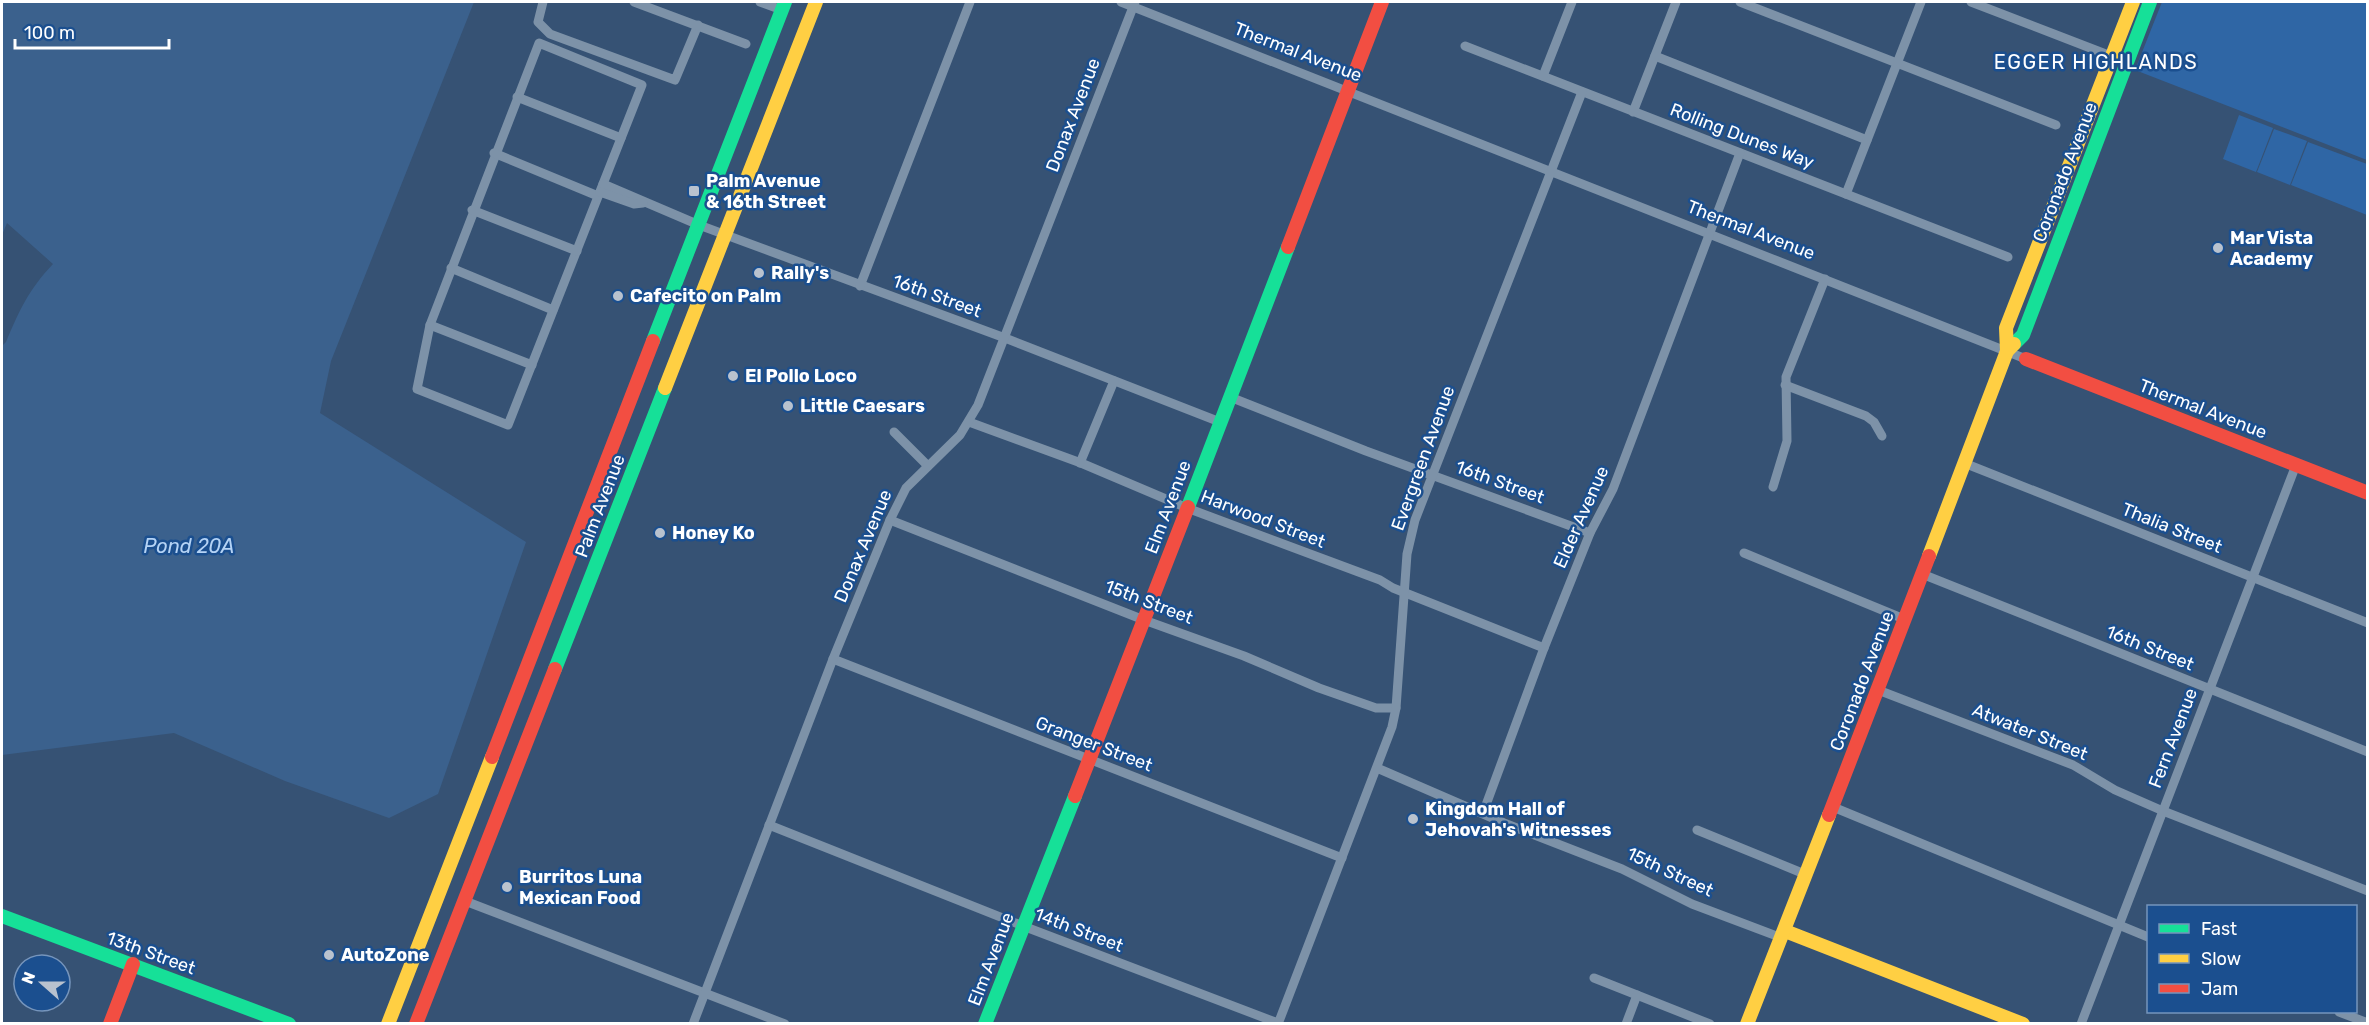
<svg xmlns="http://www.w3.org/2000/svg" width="2369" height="1025" viewBox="0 0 2369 1025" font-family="Rubik,sans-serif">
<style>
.green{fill:#2f66a5}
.water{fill:#3b618d}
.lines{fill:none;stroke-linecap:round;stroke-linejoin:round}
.street{stroke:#7d92a8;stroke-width:9}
.fast{stroke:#16e098;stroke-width:14}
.slow{stroke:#ffcf43;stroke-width:14}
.jam{stroke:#f24e42;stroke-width:14}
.poi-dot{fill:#b9c2ce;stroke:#1b4f8f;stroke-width:2}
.labels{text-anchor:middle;stroke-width:5;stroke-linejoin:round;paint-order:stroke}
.street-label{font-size:18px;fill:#fff;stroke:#1b4f8f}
.poi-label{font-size:18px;font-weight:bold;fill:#fff;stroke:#1b4f8f;text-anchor:start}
.neighbourhood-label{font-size:20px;letter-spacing:1.5px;fill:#fff;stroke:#1b4f8f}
.water-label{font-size:20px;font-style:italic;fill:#b5d3f5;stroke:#1b4f8f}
</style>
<rect width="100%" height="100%" fill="#365274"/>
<g class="green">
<path d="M2162 2H2367V160L2135 70Z"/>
<path d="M2239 115 2273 128 2256 172 2223 159Z"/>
<path d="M2274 129 2307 141 2290 185 2257 172Z"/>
<path d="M2308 142 2367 164V215L2291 185Z"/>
</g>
<path class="water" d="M2 2H474L331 361 320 413 526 542 438 794 389 818 285 781 174 733 2 755V346L6 342C19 311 29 289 53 264L7 223 2 235Z"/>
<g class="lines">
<g class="street">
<path d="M543 2 538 22 550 34 675 80 698 25"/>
<path d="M634 2 746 44"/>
<path d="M760 2 782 10"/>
<path d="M1121 2 2026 359"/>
<path d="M1740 2 2056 125"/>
<path d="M1971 2 2111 56"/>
<path d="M539 43 642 85 508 425 417 389 430 325Z"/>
<path d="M1465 46 2008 257"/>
<path d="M1655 56 1867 140"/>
<path d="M1543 76 1572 2"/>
<path d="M517 97 621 138"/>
<path d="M1633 112 1676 2"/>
<path d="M494 153 598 196"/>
<path d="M603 184 699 225 1005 338 1220 422"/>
<path d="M600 192 634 204 643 203"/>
<path d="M1846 194 1921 2"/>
<path d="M472 210 577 251"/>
<path d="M451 268 553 310"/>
<path d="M860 286 970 2"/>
<path d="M430 325 532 365"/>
<path d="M1785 385 1866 416 1874 422 1882 436"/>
<path d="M1230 397 1366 451 1590 533"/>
<path d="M969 422 1081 463 1187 508 1380 580 1393 588 1544 648"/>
<path d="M894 432 928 466"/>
<path d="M1080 463 1114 381"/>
<path d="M1964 463 2368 623"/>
<path d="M1773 487 1787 441 1786 377 1825 279"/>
<path d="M890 520 1144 620 1244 656 1319 688 1376 708H1396"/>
<path d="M1744 553 1904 619"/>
<path d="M1922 574 2368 752"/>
<path d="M833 659 1342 858"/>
<path d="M1878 690 2073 765 2115 790 2163 811 2368 891"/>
<path d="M1377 768 1504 823 1622 869 1692 904 1782 938"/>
<path d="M1833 807 2148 937"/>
<path d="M1483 813 1544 648 1590 533 1613 489 1740 153"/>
<path d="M769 825 1023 926 1278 1023"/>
<path d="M1697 830 1807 875"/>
<path d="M465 901 785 1024"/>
<path d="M1594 978 1710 1024"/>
<path d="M2339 1012 2368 1023"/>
<path d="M693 1024 833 659 890 520 906 488 960 435 978 405 1135 2"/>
<path d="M1278 1024 1392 727 1396 708 1407 554 1415 520 1582 92"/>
<path d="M1626 1024 1637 995"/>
<path d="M2081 1024 2296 465"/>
</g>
<g class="fast">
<path d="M653 341 785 2"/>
<path d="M2014 344 2023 335 2150 2"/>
<path d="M1188 507 1288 247"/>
<path d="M555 669 665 388"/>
<path d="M2 916 289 1024"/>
<path d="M985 1024 1075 796"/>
</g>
<g class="slow">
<path d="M2007 351 2006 328 2133 2"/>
<path d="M665 388 816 2"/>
<path d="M1929 556 2007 351 2014 344"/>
<path d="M1785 931 2023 1024"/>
<path d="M388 1024 492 757"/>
<path d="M1747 1024 1829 815"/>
</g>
<g class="jam">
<path d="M1288 247 1382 2"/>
<path d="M2026 359 2368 493"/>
<path d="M492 757 653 341"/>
<path d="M1075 796 1188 507"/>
<path d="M1829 815 1929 556"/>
<path d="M110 1024 133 964"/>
<path d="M416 1024 555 669"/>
</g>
</g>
<g class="poi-dot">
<rect x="688" y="185" width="12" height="12" rx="3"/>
<circle cx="2218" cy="248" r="6"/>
<circle cx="759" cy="273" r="6"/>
<circle cx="618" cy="296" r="6"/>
<circle cx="733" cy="376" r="6"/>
<circle cx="788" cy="406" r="6"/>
<circle cx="660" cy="533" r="6"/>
<circle cx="1413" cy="819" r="6"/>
<circle cx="507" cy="887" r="6"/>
<circle cx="329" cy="955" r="6"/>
</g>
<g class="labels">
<g class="street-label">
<text transform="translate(1298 52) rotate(21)" y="6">Thermal Avenue</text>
<text transform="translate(1073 115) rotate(-69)" y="6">Donax Avenue</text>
<text transform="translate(1742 136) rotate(21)" y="6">Rolling Dunes Way</text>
<text transform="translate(2065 172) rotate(-69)" y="6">Coronado Avenue</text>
<text transform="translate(1751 230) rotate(21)" y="6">Thermal Avenue</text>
<text transform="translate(937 296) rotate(20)" y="6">16th Street</text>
<text transform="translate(2203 409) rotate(21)" y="6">Thermal Avenue</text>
<text transform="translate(1423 458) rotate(-70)" y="6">Evergreen Avenue</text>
<text transform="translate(1500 482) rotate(20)" y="6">16th Street</text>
<text transform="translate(600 506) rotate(-69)" y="6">Palm Avenue</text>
<text transform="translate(1168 507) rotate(-69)" y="6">Elm Avenue</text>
<text transform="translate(1581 517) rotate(-66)" y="6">Elder Avenue</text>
<text transform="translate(1263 519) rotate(21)" y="6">Harwood Street</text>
<text transform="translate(2172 528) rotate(22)" y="6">Thalia Street</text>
<text transform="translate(863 546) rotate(-67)" y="6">Donax Avenue</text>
<text transform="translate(1149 602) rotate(21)" y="6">15th Street</text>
<text transform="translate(2150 648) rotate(22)" y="6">16th Street</text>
<text transform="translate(1862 681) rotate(-69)" y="6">Coronado Avenue</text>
<text transform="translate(2030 732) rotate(22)" y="6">Atwater Street</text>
<text transform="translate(2173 738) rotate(-69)" y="6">Fern Avenue</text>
<text transform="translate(1094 744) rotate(21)" y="6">Granger Street</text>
<text transform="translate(1670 872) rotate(25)" y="6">15th Street</text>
<text transform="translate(1079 930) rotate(21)" y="6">14th Street</text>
<text transform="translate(151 953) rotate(20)" y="6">13th Street</text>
<text transform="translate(991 959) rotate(-69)" y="6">Elm Avenue</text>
</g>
<g class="poi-label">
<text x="706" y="187">Palm Avenue<tspan x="706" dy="21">&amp; 16th Street</tspan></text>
<text x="2230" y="244">Mar Vista<tspan x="2230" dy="21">Academy</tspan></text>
<text x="771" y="279">Rally's</text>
<text x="630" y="302">Cafecito on Palm</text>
<text x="745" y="382">El Pollo Loco</text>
<text x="800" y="412">Little Caesars</text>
<text x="672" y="539">Honey Ko</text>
<text x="1425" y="815">Kingdom Hall of<tspan x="1425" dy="21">Jehovah's Witnesses</tspan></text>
<text x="519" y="883">Burritos Luna<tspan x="519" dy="21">Mexican Food</tspan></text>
<text x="341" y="961">AutoZone</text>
</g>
<g class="neighbourhood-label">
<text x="2096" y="69">EGGER HIGHLANDS</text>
</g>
<g class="water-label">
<text x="189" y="553">Pond 20A</text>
</g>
</g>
<rect width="2369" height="1025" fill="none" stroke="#ffffff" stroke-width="6"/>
<rect x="2147" y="905" width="210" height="108" fill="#1b4f8f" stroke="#7695bc" stroke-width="1.5"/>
<rect x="2159" y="924" width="30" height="9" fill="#16e098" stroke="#7695bc" stroke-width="1.5"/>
<text x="2201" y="935" font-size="18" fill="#ffffff">Fast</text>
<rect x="2159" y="954" width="30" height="9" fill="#ffcf43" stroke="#7695bc" stroke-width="1.5"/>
<text x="2201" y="965" font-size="18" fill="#ffffff">Slow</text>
<rect x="2159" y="984" width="30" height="9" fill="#f24e42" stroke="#7695bc" stroke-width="1.5"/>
<text x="2201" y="995" font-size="18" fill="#ffffff">Jam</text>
<g transform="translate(42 983) rotate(291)"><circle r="28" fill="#1b4f8f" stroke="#7695bc" stroke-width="1.5"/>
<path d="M0-4.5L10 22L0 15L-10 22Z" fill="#b9c2ce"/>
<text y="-9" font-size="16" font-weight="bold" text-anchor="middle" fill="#ffffff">N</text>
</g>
<path d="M15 39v9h154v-9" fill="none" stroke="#ffffff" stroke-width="3"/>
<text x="24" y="39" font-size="18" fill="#ffffff" stroke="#1b4f8f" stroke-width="4.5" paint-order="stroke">100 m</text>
</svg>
